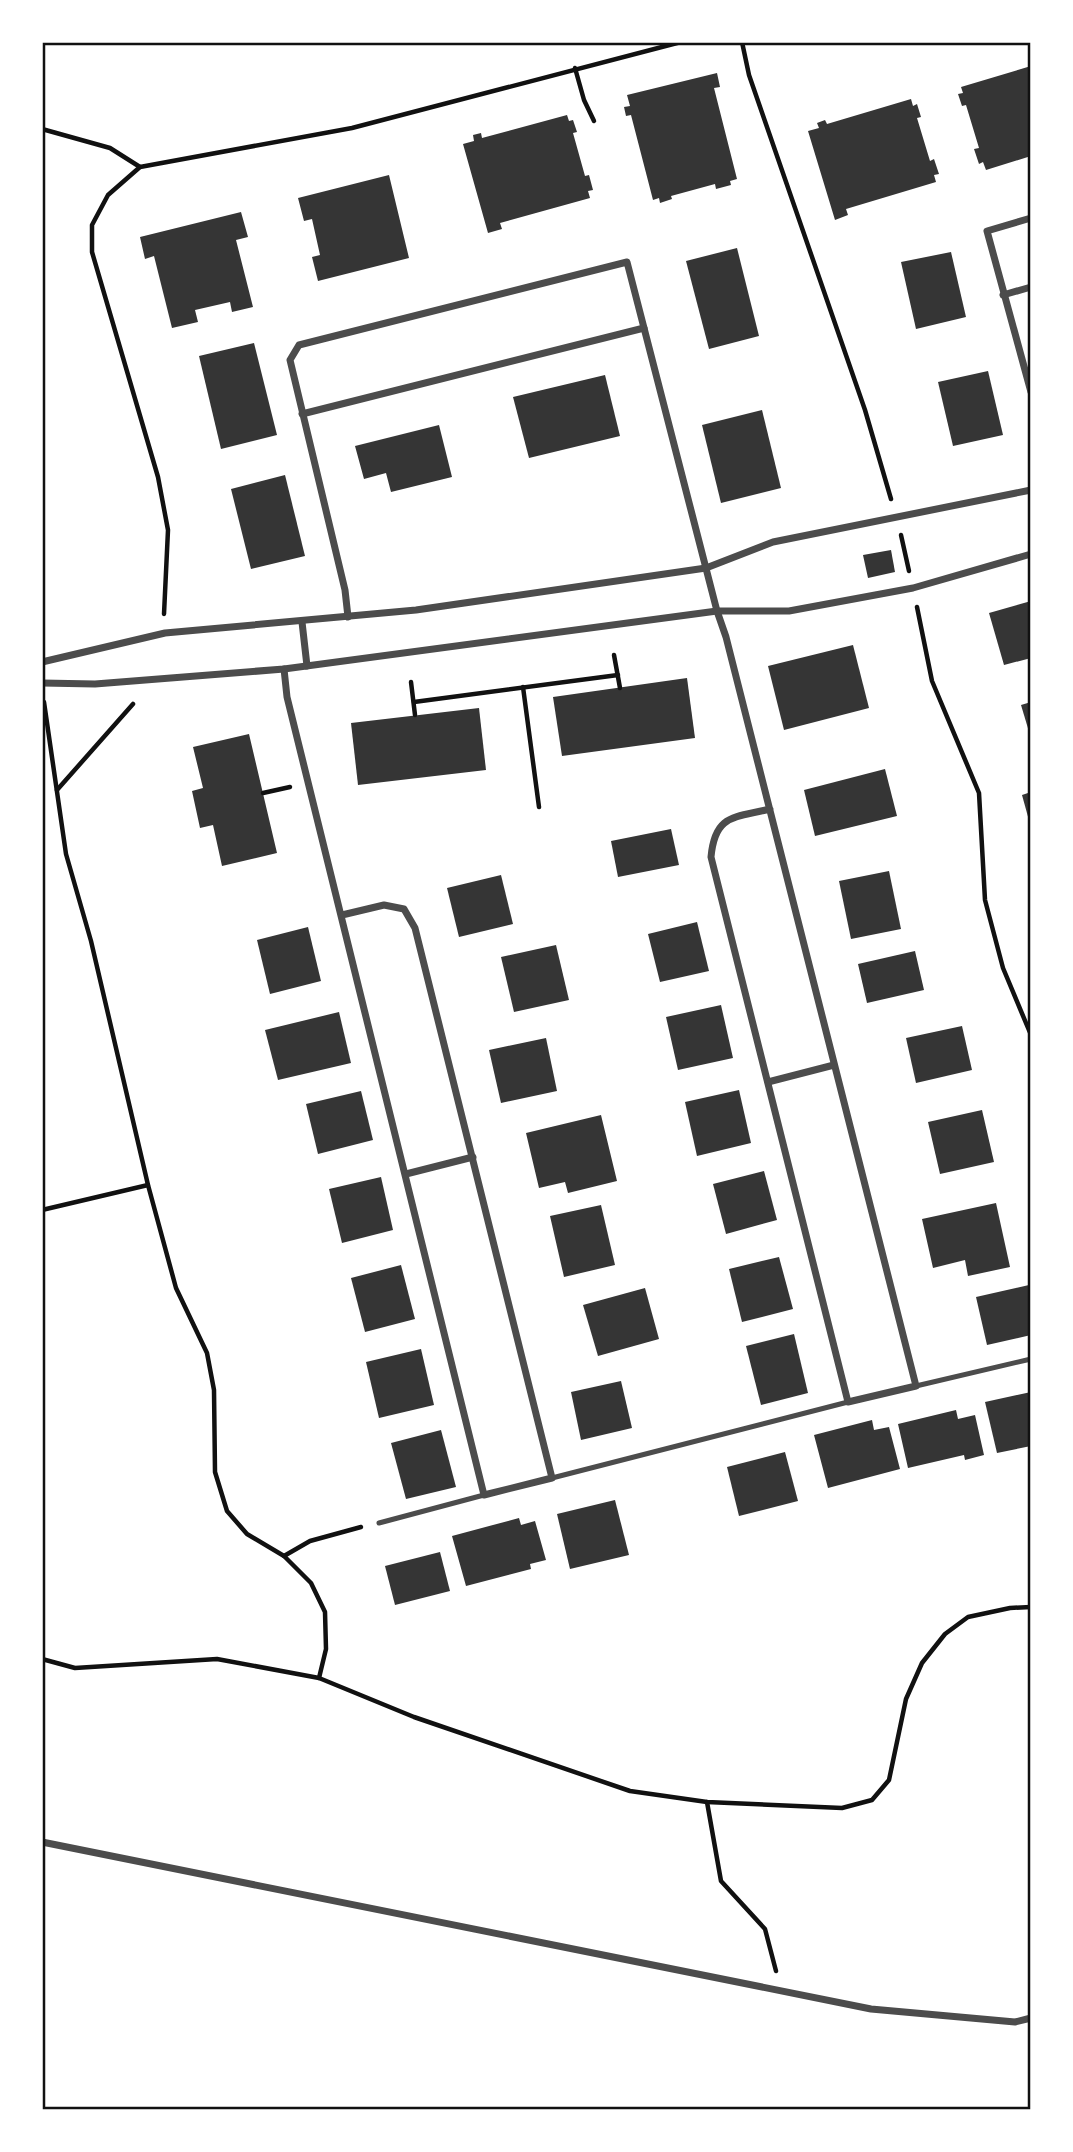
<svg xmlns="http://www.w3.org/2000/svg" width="1073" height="2152" viewBox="0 0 1073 2152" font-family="'Crimson Pro',serif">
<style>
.building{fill:#353535}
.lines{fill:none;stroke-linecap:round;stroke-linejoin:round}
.path{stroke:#111;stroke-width:4.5}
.service{stroke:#4c4c4c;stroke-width:5}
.minor{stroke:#4c4c4c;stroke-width:7}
.neatline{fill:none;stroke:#111;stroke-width:2.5}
</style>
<rect width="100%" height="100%" fill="#fff"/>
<g class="building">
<path d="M1031 66V156L986 170 983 162 979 164 974 149 979 148 966 105 962 106 958 94 963 93 961 87Z"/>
<path d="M717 73 720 87 714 88 737 179 730 181 731 185 716 189 715 184 671 196 672 199 660 203 659 198 653 200 631 115 626 116 624 107 630 106 627 95Z"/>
<path d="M911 99 913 106 917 104 921 117 917 118 930 161 934 159 939 174 934 175 936 182 846 209 848 215 835 220 808 131 819 128 817 123 825 120 827 124Z"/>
<path d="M567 115 569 121 573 120 577 132 573 133 585 176 589 175 593 190 588 191 590 198 500 223 502 229 488 233 463 144 474 141 473 135 481 133 482 138Z"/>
<path d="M389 175 409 258 318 281 312 257 320 255 312 219 304 221 298 198Z"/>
<path d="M241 212 248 237 236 240 253 307 232 312 230 302 195 310 198 322 172 328 154 256 145 259 140 237Z"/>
<path d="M737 248 759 336 709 349 686 261Z"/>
<path d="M951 252 966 317 916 329 901 262Z"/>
<path d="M254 343 277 435 221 449 199 356Z"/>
<path d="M988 371 1003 435 953 446 938 382Z"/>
<path d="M605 375 620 436 529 458 513 397Z"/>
<path d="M762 410 781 488 721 503 702 425Z"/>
<path d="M439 425 452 477 391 492 386 473 364 479 355 446Z"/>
<path d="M285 475 305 556 251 569 231 489Z"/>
<path d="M891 550 895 572 868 578 863 555Z"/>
<path d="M1031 601V658L1004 665 989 613Z"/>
<path d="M853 645 869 708 784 730 768 666Z"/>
<path d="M687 678 695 738 562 756 553 697Z"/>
<path d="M1031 702V735H1030L1021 705Z"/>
<path d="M479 708 486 770 358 785 351 723Z"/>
<path d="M249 734 277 853 222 866 213 825 200 828 192 791 203 788 193 747Z"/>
<path d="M885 769 897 816 815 836 804 790Z"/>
<path d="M1031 792V824H1030L1022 795Z"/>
<path d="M671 829 679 865 618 877 611 841Z"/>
<path d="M889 871 901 929 851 939 839 881Z"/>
<path d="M501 875 513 924 459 937 447 888Z"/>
<path d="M697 922 709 971 660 982 648 934Z"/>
<path d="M308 927 321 981 270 994 257 940Z"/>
<path d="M556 945 569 1000 514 1012 501 957Z"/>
<path d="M915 951 924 990 867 1003 858 964Z"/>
<path d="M721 1005 733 1058 678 1070 666 1017Z"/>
<path d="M339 1012 351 1063 278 1080 265 1030Z"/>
<path d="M962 1026 972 1070 916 1083 906 1038Z"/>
<path d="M546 1038 557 1091 501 1103 489 1050Z"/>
<path d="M739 1090 751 1143 697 1156 685 1102Z"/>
<path d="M361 1091 373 1140 318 1154 306 1104Z"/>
<path d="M982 1110 994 1162 940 1174 928 1122Z"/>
<path d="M601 1115 617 1181 568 1193 565 1182 539 1188 526 1133Z"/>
<path d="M764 1171 777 1220 726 1234 713 1184Z"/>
<path d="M381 1177 393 1230 342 1243 329 1189Z"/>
<path d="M996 1203 1010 1267 968 1276 965 1260 933 1268 922 1219Z"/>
<path d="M601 1205 615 1265 564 1277 550 1216Z"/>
<path d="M779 1257 793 1309 742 1322 729 1269Z"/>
<path d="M401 1265 415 1319 365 1332 351 1278Z"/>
<path d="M1029 1285 1031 1335 987 1345 976 1297Z"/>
<path d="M645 1288 659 1339 598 1356 583 1305Z"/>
<path d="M794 1334 808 1393 761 1405 746 1346Z"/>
<path d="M421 1349 434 1405 379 1418 366 1362Z"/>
<path d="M621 1381 632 1428 581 1440 571 1392Z"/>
<path d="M1031 1392V1446L997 1453 985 1402Z"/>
<path d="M956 1410 958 1419 975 1415 984 1455 965 1460 964 1455 908 1468 898 1424Z"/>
<path d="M872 1420 874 1430 889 1427 900 1469 828 1488 814 1435Z"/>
<path d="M441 1430 456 1487 406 1499 391 1443Z"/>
<path d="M785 1452 798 1501 739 1516 727 1467Z"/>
<path d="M615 1500 629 1555 570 1569 557 1514Z"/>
<path d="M519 1518 521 1525 535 1521 546 1560 530 1564 531 1569 466 1586 452 1536Z"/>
<path d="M440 1552 450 1591 395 1605 385 1566Z"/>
</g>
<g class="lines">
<g class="path">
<path d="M742 42 749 75 865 410 891 499"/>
<path d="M575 68 584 100 594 121"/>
<path d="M42 129 110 148 140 167"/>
<path d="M901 535 909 571"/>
<path d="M917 607 932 681 979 793 985 900 1003 968 1031 1035"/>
<path d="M164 614 168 530 158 477 92 252V225L108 195 140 167 352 128 681 42"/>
<path d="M614 655 620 688"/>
<path d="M411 682 415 715"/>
<path d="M523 687 539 807"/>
<path d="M44 702 66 854 91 941 148 1185 176 1288 207 1353 214 1390 215 1472 227 1511 247 1534 284 1556 311 1583 325 1612 326 1649 319 1678"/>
<path d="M414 702 618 675"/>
<path d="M57 790 133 704"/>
<path d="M263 793 290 787"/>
<path d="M42 1210 148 1185"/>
<path d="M284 1556 310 1541 361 1527"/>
<path d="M42 1659 75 1668 217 1659 319 1678 414 1717 630 1791 707 1802 842 1808 872 1800 889 1780 906 1699 922 1663 945 1634 968 1617 1010 1608 1031 1607"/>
<path d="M707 1802 721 1881 765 1929 776 1971"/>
</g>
<g class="service">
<path d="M916 1386 1031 1359"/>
<path d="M552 1478 848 1402"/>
<path d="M379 1523 484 1495"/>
</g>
<g class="minor">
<path d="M1031 218 987 231 1031 392"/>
<path d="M1003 295 1031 287"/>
<path d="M302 414 644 328"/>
<path d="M348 617 345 590 290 360 299 345 627 262 717 611 726 637 916 1386 848 1402 711 857C715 814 734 818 770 809"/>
<path d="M302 622 307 666"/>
<path d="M42 662 165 633 416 610 706 568 773 542 1031 490"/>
<path d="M284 669 287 697 484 1495 552 1478 415 928 404 909 384 905 342 915"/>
<path d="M42 683 95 684 284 669 717 611H789L913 588 1031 554"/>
<path d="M768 1082 834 1065"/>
<path d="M406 1174 473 1157"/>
<path d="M42 1842 871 2009 1015 2022 1031 2018"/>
</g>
</g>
<rect width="1073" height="2152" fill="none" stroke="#ffffff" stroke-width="88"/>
<rect x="44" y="44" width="985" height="2064" class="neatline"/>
</svg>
